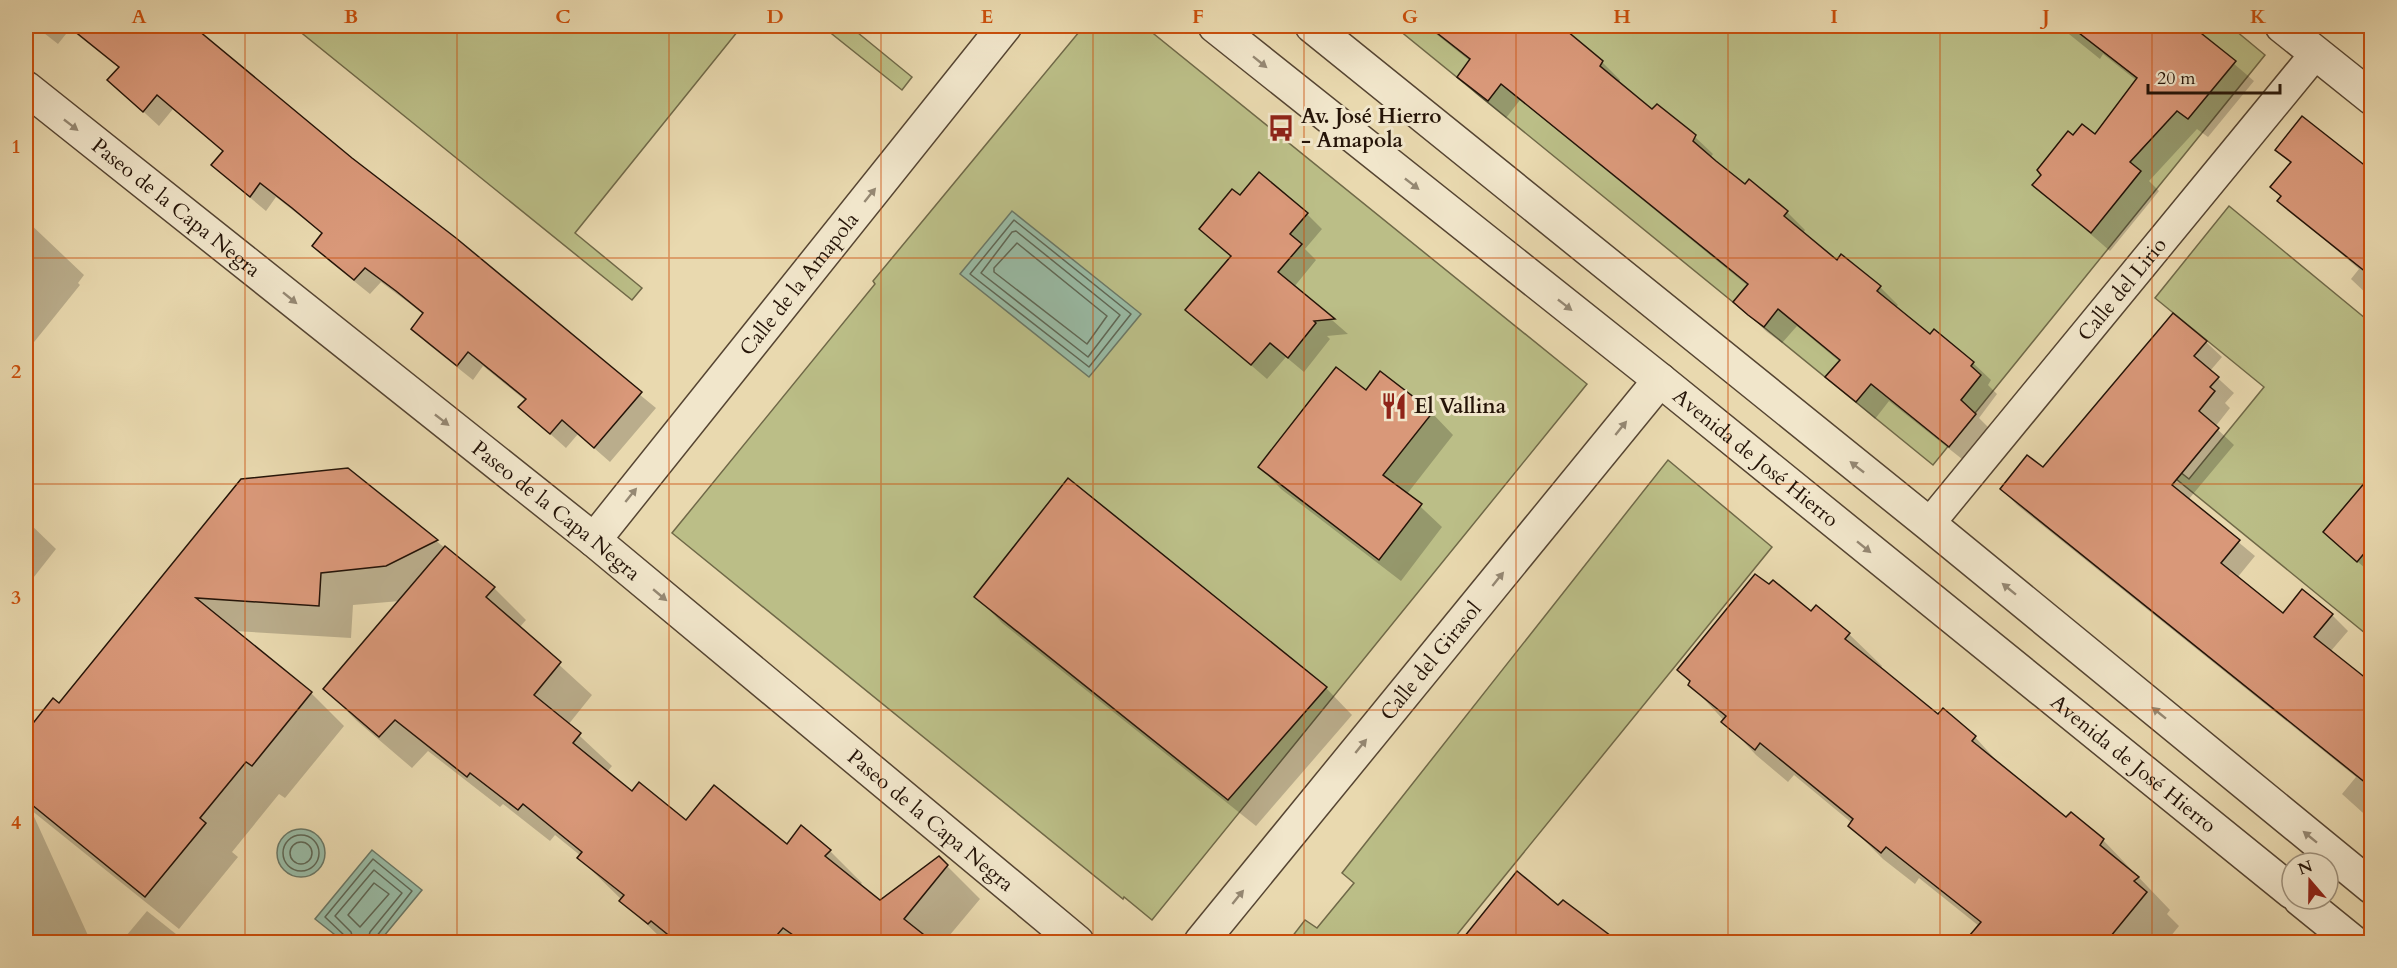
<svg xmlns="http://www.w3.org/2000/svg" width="2397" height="968" viewBox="0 0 2397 968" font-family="Cardo,serif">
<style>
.green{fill:#bbbe87;stroke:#706948;stroke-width:1.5}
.water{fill:#99bba5;stroke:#6b7866;stroke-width:1.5}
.shadow{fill:#0003}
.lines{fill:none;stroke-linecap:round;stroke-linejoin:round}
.shore{stroke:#5f6856;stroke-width:1.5}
.building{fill:#d99879;stroke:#251408;stroke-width:1.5}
.pedestrian-casing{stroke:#564532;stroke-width:33}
.minor-casing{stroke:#564532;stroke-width:36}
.pedestrian{stroke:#f1e6cb;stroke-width:30}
.minor{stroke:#f1e6cb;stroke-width:33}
.oneway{fill:#958873}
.grid{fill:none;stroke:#cb4f0b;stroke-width:1.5;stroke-opacity:0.55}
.labels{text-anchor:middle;stroke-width:6;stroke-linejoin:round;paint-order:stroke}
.poi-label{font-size:21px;font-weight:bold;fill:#251408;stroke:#f1e6cb;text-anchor:start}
.street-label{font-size:21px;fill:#251408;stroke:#f1e6cb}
.neatline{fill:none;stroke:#cb4f0b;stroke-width:2}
.grid-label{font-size:20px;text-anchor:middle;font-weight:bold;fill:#cb4f0b}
</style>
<rect width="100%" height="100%" fill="#e9d9af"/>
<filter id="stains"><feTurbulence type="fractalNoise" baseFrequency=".00333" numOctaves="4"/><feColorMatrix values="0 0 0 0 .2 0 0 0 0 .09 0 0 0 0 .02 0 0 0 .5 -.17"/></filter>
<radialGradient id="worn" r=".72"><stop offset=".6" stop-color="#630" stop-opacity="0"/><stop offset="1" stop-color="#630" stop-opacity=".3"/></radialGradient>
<g class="green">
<path d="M293 26H742L575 233 642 288 632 300Z"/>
<path d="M822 26H854L852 28 912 77 902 90Z"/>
<path d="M1084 26H1144L1587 384 1152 920 1124 897 1123 899 672 533 875 284 873 281Z"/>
<path d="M1394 26H2230L2265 55 1933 465Z"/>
<path d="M2229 206 2371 323V638L2121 434 2126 429 2189 479 2264 387 2155 298Z"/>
<path d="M1668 460 1772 547 1451 942H1288L1305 920 1317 928 1354 883 1342 873Z"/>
</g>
<g class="water">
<path d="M1012 211 1141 314 1089 377 960 274Z"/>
<circle cx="301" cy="853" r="24"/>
<path d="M372 850 422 890 379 942H344L315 919Z"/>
</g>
<g class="shadow">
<path d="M35 26H190L656 408 610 462 578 434 566 448 520 407 526 401 483 366 473 380 428 344 413 329 424 315 413 306 381 282 370 294 329 261 314 246 323 234 309 223 276 197 266 211 229 180 213 165 224 152 173 109 159 126 109 80 119 68 70 29 58 44Z"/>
<path d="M1426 26H1559L1602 62 1620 80 1618 83 1652 111 1695 137 1713 154 1710 158 1745 186 1749 181 1787 212 1805 230 1803 233 1837 262 1841 257 1880 287 1898 305 1895 308 1931 336 1973 363 1991 380 1988 385 1997 394 1979 418 1993 432 1967 463 1889 401 1875 419 1827 377 1840 362 1797 326 1782 343 1767 332 1735 302 1748 286 1520 100 1506 118 1476 94 1459 77 1470 61Z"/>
<path d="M2059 26H2190L2254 81 2208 137 2197 129 2149 181 2159 191 2110 251 2034 185 2073 137H2096L2137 81 2103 54 2100 59Z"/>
<path d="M2277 150 2372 173V299L2351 279 2359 269 2279 201 2282 197 2291 164Z"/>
<path d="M1240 198 1307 214 1322 229 1305 249 1316 260 1294 287 1348 334 1327 336 1330 339 1304 372 1286 357 1267 379 1187 310 1231 257 1201 229Z"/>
<path d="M26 220 84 275 78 283 80 285 26 352Z"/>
<path d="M2206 342 2222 357 2210 371 2234 393 2225 403 2230 408 2215 427 2234 445 2188 500 2255 556 2237 578 2284 615H2332L2348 631 2330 652 2372 685V821L2342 794 2356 777 2017 505 2002 489 2043 469Z"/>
<path d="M1366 392 1432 413 1453 435 1407 494 1442 527 1401 581 1281 489 1260 467Z"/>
<path d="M348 469 494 588 526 620 519 628 592 695 568 725 612 766 607 772 632 793 686 822 787 846 830 851 862 883 859 886 880 902 939 858 980 899 944 942H665L579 858 581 856 555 835 550 841 503 804 500 807 428 751 412 768 357 721 325 689 400 601 353 605 351 638 234 631 311 693 344 726 285 798 279 794 232 852 238 857 179 929 31 810 91 942H26V735L53 700 59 705Z"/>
<path d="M2372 506V560L2365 568 2332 540Z"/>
<path d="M26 520 56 549 26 587Z"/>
<path d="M976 596 1326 688 1352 715 1256 826 1002 623Z"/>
<path d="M1811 613 1849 634 1882 666 1880 669 1938 716 1975 737 2006 771 2066 819 2103 840 2170 910 2167 914 2179 926 2166 942H1991L1977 929 1979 926 1919 878 1915 884 1883 859 1850 826 1852 823 1794 775 1788 782 1756 755 1690 684Z"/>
<path d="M1517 874 1559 908 1597 927 1612 942H1461Z"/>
<path d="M147 911 186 942H121Z"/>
</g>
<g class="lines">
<g class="shore">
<path d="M1014 220 1131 314 1089 367 970 274Z"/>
<path d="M1016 231 1120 315 1088 357 981 273 1012 232Z"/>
<path d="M1017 243 1107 316 1087 344 994 272V268Z"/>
<circle cx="301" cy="853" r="18"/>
<circle cx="301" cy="853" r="11"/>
<path d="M374 883 389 894 360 927 348 915Z"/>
<path d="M347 942 345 936 325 917 373 859 412 891 376 937 375 942"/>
<path d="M354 942 351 932 335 916 374 870 402 893 370 932 367 942"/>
</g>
</g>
<g class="building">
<path d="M68 26H193L352 158 456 238 642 392 594 448 562 420 550 434 518 407 526 399 468 352 457 366 411 329 423 313 396 291 365 268 354 280 312 246 322 233 292 208 260 183 250 197 211 165 223 151 157 95 143 112 107 80 119 67Z"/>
<path d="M1428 26H1561L1603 61 1600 66 1652 109 1657 104 1696 135 1693 141 1716 161 1745 184 1749 179 1788 211 1784 216 1837 260 1841 254 1881 286 1877 291 1930 334 1934 329 1974 362 1971 366 1981 375 1961 400 1976 414 1949 447 1871 384 1856 402 1825 377 1840 360 1778 309 1764 327 1748 315 1733 302 1748 284 1501 84 1488 101 1457 77 1470 59Z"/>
<path d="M2070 26H2192L2236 61 2188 119 2177 111 2130 162 2141 171 2091 233 2032 185 2041 175 2037 170 2068 131 2073 135 2082 124 2095 134 2137 78Z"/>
<path d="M2302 116 2372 171V277L2277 201 2281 196 2270 187 2291 162 2275 150Z"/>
<path d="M1259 172 1308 213 1290 234 1302 244 1278 272 1335 319 1314 321 1316 323 1288 358 1270 343 1251 365 1185 310 1231 256 1199 229 1232 189 1240 195Z"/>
<path d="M2173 313 2207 341 2194 356 2219 377 2210 387 2215 391 2199 411 2219 428 2172 485 2240 540 2221 563 2283 613 2302 589 2333 614 2314 637 2372 683V788L2000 489 2027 455 2043 467Z"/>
<path d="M1336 367 1366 390 1380 371 1433 412 1383 475 1422 504 1379 560 1258 467Z"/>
<path d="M348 468 438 540 386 566 321 573 319 606 196 598 312 692 252 766 246 762 200 818 206 823 145 897 26 800V732L53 698 59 703 241 479Z"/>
<path d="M2372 474V544L2357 562 2323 532Z"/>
<path d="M1068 478 1327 687 1228 800 974 597Z"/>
<path d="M445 546 495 587 486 597 561 662 534 695 581 733 573 743 632 791 639 782 686 820 714 785 787 844 801 825 831 850 825 856 880 900 939 856 948 865 904 919 933 942H803L783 928 771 942H677L651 921 648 924 619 901 624 895 577 858 582 852 523 804 518 810 470 773 467 777 395 720 379 737 323 689Z"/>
<path d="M1755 574 1769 584 1773 580 1811 611 1816 605 1850 633 1845 639 1884 670 1938 714 1943 708 1976 736 1972 741 2066 817 2071 812 2104 839 2100 845 2139 877 2134 881 2147 892 2106 942H1964L1981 922 1886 847 1881 853 1848 826 1853 819 1760 743 1755 750 1721 722 1726 716 1688 685 1690 681 1677 670Z"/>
<path d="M1517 871 1558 905 1563 900 1619 942H1460Z"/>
</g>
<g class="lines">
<defs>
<g id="pedestrian">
<path id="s1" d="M1929 524 2316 53"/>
</g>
<g id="minor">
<path id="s2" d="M1215 26 1660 380 2292 892"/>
<path d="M1312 26 1929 524 2372 887"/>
<path d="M2282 26 2372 98"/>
<path id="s3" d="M26 88 594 540 1077 942"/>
<path id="s4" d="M594 540 1005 26"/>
<path d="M2300 899 2353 942"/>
<path id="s5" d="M1201 942 1660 380"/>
</g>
</defs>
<use href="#pedestrian" class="pedestrian-casing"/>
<use href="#minor" class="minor-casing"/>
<use href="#pedestrian" class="pedestrian"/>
<use href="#minor" class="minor"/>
</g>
<defs><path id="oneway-solid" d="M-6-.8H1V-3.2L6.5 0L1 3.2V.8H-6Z" transform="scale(1.5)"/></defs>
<g class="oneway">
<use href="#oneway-solid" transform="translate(1260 62) rotate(39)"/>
<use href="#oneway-solid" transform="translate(71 125) rotate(38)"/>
<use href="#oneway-solid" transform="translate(1412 184) rotate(38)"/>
<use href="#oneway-solid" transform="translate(870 195) rotate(-51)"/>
<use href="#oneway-solid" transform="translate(290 298) rotate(39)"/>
<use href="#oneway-solid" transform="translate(1565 305) rotate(38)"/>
<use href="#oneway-solid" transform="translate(442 420) rotate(38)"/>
<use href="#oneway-solid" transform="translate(1621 428) rotate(-51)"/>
<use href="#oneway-solid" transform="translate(1857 467) rotate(-142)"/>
<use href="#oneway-solid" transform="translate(631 495) rotate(-51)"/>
<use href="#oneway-solid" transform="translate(1864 547) rotate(39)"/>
<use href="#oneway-solid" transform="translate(1498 579) rotate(-51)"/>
<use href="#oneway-solid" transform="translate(2009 589) rotate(-141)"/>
<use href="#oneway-solid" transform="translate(660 595) rotate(40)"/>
<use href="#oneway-solid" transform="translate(2159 713) rotate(-141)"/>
<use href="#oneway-solid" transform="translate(1361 746) rotate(-51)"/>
<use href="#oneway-solid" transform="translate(2310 837) rotate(-141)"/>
<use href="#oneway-solid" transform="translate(1238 897) rotate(-51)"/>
</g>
<path class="grid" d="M245 26V942M457 26V942M669 26V942M881 26V942M1093 26V942M1304 26V942M1516 26V942M1728 26V942M1940 26V942M2152 26V942M26 258H2372M26 484H2372M26 710H2372"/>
<defs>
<symbol id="bus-bare" viewBox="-9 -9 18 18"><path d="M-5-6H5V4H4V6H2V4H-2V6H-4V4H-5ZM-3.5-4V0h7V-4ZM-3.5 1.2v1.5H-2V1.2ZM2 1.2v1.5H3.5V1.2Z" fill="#8f2418" stroke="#f1e6cb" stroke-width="2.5" paint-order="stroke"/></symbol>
<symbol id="restaurant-bare" viewBox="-9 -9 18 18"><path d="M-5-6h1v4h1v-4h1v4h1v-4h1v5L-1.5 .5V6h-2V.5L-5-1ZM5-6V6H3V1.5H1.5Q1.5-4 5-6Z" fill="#8f2418" stroke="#f1e6cb" stroke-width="2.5" paint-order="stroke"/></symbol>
</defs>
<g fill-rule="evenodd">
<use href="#bus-bare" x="1262" y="109" width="38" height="38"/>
<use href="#restaurant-bare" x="1375" y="387" width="38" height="38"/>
</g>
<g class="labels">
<g class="poi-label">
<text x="1301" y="123">Av. José Hierro<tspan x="1301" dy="24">- Amapola</tspan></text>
<text x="1414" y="413">El Vallina</text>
</g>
<g class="street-label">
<text dy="7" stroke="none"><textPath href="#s3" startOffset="192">Paseo de la Capa Negra</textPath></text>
<text dy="7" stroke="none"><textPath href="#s4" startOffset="328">Calle de la Amapola</textPath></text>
<text dy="7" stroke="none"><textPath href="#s1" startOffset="304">Calle del Lirio</textPath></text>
<text dy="7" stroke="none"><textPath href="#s2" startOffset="692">Avenida de José Hierro</textPath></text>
<text dy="7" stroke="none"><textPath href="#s3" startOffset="678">Paseo de la Capa Negra</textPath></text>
<text dy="7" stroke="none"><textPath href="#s5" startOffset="363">Calle del Girasol</textPath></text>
<text dy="7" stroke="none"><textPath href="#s2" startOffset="1178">Avenida de José Hierro</textPath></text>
<text dy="7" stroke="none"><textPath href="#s3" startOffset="1164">Paseo de la Capa Negra</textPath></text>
</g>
</g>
<rect width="2397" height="968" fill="none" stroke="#e9d9af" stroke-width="66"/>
<g transform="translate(2310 881) rotate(340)"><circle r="28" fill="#f1e6cb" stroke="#9f927d" stroke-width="1.5"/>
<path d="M0-4.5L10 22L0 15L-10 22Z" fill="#8f2418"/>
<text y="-9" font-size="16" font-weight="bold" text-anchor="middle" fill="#251408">N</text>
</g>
<path d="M2148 84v9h132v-9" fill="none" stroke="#251408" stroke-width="3"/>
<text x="2157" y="84" font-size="18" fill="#251408" stroke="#f1e6cb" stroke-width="4.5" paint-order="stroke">20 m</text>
<rect x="33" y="33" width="2331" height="902" class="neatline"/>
<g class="grid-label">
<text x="139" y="23">A</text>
<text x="351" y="23">B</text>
<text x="563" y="23">C</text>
<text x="775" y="23">D</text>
<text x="987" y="23">E</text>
<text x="1198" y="23">F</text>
<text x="1410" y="23">G</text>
<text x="1622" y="23">H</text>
<text x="1834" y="23">I</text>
<text x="2046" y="23">J</text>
<text x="2258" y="23">K</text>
<text x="16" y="153">1</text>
<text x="16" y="378">2</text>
<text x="16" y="604">3</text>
<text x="16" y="829">4</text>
</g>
<rect width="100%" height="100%" filter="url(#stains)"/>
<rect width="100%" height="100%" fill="url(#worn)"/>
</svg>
